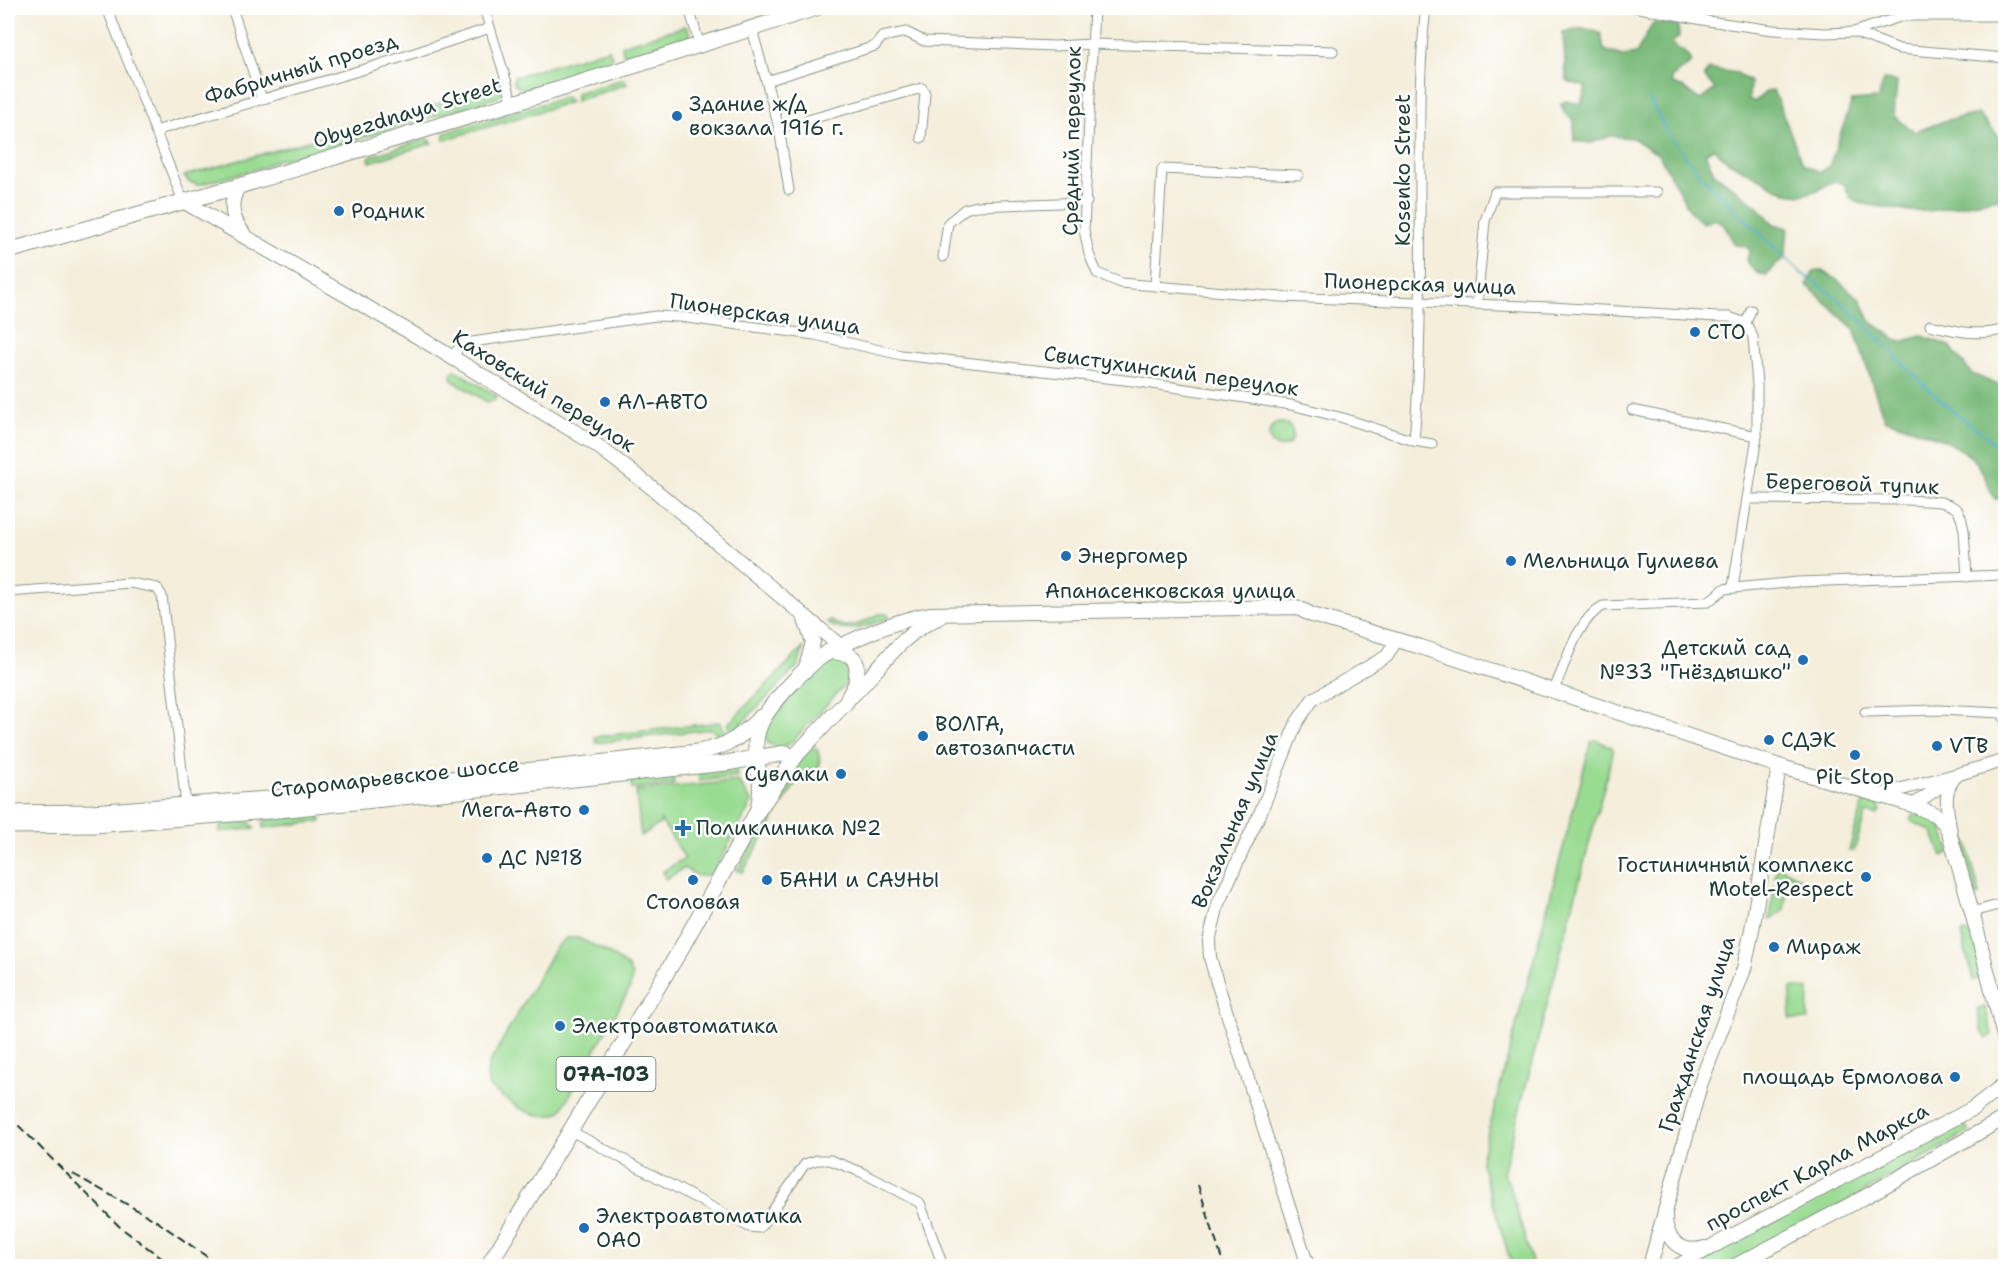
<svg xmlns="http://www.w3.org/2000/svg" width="2013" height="1274" viewBox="0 0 2013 1274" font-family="'Shantell Sans',sans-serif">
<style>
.green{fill:#9adb92;stroke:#5c8c63;stroke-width:1.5}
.forest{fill:#7bbb7c;stroke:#4d7c58;stroke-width:1.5}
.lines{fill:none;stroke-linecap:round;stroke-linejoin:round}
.stream{stroke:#4daecc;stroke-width:2}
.minor-casing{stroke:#8a9688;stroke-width:11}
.tertiary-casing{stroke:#8a9688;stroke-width:14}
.secondary-casing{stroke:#8a9688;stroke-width:16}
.primary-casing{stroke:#8a9688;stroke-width:17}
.minor{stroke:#fff;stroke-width:9}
.tertiary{stroke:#fff;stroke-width:12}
.secondary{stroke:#fff;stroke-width:14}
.primary{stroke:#fff;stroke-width:15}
.rail{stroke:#1f3d34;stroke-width:2;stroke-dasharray:9 4.5;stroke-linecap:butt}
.poi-dot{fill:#1f6fb2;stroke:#fff;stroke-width:2}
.labels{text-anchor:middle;stroke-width:5;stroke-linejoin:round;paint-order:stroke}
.shield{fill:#fff;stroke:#627771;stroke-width:1.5}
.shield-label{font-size:20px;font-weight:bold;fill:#1f3d34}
.street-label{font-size:21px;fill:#1f3d34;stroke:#fff}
.poi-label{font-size:21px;fill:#1f3d34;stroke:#fff;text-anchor:start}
</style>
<rect width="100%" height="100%" fill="#fff"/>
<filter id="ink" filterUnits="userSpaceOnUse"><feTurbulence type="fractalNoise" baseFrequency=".0167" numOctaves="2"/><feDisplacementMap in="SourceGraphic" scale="12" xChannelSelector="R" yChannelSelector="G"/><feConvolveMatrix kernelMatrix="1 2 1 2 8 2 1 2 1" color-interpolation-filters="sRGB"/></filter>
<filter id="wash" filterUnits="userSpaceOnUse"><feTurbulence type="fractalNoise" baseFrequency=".008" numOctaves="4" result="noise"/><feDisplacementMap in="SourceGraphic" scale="24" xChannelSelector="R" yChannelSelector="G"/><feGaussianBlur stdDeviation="1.35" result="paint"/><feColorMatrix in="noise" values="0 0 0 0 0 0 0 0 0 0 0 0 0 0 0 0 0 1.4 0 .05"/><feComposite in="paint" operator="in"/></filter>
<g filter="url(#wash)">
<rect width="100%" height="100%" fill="#f4eedb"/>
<g class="green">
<path d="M686 26 690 32V39L630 57 623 53 622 45Z"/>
<path d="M609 49 612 57 603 66 525 90C519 89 511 84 514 77Z"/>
<path d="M623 79 627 84 576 101V93Z"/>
<path d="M502 83V93L498 97 326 149 274 161 264 167 198 185 189 182 184 176 419 110Z"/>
<path d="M565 97 571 102 444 140V133Z"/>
<path d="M426 139 430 140 432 143 370 162 369 158 371 156Z"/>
<path d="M455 370 497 396 495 400 487 402 452 380 451 373Z"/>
<circle cx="1281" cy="435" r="12"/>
<path d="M880 614H888L890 617C868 625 849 637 827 623L831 621C851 633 863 621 880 614Z"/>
<path d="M804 647 798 666 732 733 729 727V723Z"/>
<path d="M834 658C847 662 852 671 846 684L791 743 780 748 769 744 764 734 768 722 823 663Z"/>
<path d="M720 722 727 734 721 737 711 729 596 743 595 737Z"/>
<path d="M1596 740 1612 747 1613 752 1503 1173 1510 1186 1533 1266H1512L1481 1163 1482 1155 1591 742Z"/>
<path d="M811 748 817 749C822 761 820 772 808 779L800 776 780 809 773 806 796 764Z"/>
<path d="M736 769 737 776 699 781 698 773Z"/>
<path d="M673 777 674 784 632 789 631 781Z"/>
<path d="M738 781 752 802 712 875 697 876 684 868 666 879 662 872 685 858 660 819 661 823 641 836 636 791Z"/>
<path d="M1952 789 1954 792 1980 895 1976 896 1952 806Z"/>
<path d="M1864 802 1879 805 1881 811 1877 815 1866 813 1854 851 1849 850Z"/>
<path d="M772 811 777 813 743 872 737 870Z"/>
<path d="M320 814 321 821 263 828V823L266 820Z"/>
<path d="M1915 814C1941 815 1944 832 1950 852L1942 856 1932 831 1911 821 1912 817Z"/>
<path d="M249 822 255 828 220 832V825Z"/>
<path d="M1777 865 1801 879 1798 885 1791 888 1775 877Z"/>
<path d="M1774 885 1786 896 1784 910 1770 920Z"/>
<path d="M1965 932 1972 935 1984 978 1973 980 1961 934Z"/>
<path d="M566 938H578L605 951 628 967 632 976 630 988 561 1111C537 1126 508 1101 489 1087L487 1076 489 1064 555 948Z"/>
<path d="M1791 988 1809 989 1808 1020 1790 1019Z"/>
<path d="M1985 1007 1992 1035 1987 1039 1982 1031 1977 1010Z"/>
<path d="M1962 1120 1969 1132 1859 1195 1727 1266H1691Z"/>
</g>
<g class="forest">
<path d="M1653 23 1678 25 1679 37 1671 43 1685 53 1692 62 1671 78 1672 84 1684 88 1700 100 1715 89 1704 76 1709 69 1737 73 1750 82 1749 99 1754 102 1766 92 1773 90 1803 164 1820 172 1829 167 1852 101 1878 99 1884 80 1897 82 1894 116 1915 132 1947 120 1978 114 2001 139 2005 153 2003 197 1930 211H1905L1859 203 1850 197 1844 184 1833 181 1818 190 1802 195 1786 193 1727 161 1713 148 1705 153 1714 173 1756 205 1774 224 1788 228 1785 259 1773 267 1767 275 1757 273 1746 260 1750 251 1746 246 1735 245 1724 225 1716 219 1703 223 1692 214 1659 155 1633 138 1610 136 1591 143 1574 141V121L1565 113 1561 104 1565 101 1581 104 1586 87 1570 82 1566 79 1563 33C1573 27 1591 28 1601 34L1604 50 1622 56 1636 54Z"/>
<path d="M1820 270 1836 279 1861 300 1870 321 1900 342 1922 336 1950 346 1972 374 2005 388V499H1994C1989 488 1984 471 1976 462 1955 439 1912 429 1884 419L1854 329 1807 285 1814 271Z"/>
</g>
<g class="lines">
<path class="stream" d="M1650 100 1668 134 1701 176 1801 273C1855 305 1892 356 1937 397 1959 416 1983 434 2006 452"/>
</g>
</g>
<g filter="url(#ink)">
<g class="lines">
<defs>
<g id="minor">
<path d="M107 8 183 201"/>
<path d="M232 8 262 99"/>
<path d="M484 8 513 103"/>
<path d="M689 8 700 46"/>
<path d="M1094 8 1084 230 1089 254 1097 273 1121 283 1281 297 1551 307 1718 317H1729L1746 323 1753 337 1757 385V436L1733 587"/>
<path d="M1639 8 1708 21 1773 30 1825 33 1854 32 1903 16H2006"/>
<path d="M752 29 779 128 789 190"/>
<path d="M1854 32 1899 49 2006 58"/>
<path d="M767 81 875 46 882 37 906 32 924 41 1055 46 1092 44 1333 51"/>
<path d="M779 128 922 88 925 93 921 138"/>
<path d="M155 131 375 66 490 28"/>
<path d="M943 257 948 223 965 209 977 206 1087 202"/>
<path d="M1155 286 1162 169 1298 175"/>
<path d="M1477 304 1485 221 1495 192H1657"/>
<path d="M1746 323 1751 310"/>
<path d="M1930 325C1956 331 1979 337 2006 329"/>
<path d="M452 357 461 345 465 343 656 316 680 317 815 335 901 355 1133 381 1291 405 1343 418 1414 441 1432 444"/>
<path d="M1632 410 1757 436"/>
<path d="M1414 441C1421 361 1421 280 1420 199 1420 135 1418 71 1426 8"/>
<path d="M1747 499 1908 500 1941 502 1950 505 1957 509 1961 517 1964 530 1967 577"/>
<path d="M8 592 130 583 157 588 162 596 186 805"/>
<path d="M1553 692C1565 666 1576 620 1603 606L1708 602 1724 589 1797 582 2006 575"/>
<path d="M1865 712 1939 710 2002 713 2006 722"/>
<path d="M1972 912 2006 903"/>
<path d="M571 1131 749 1227 759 1228 766 1220 805 1164 817 1160H830L861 1172 920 1203 943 1266"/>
</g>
<g id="tertiary">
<path d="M1879 795 1959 774 2006 760"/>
<path d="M1913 805 1947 782"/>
<path d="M1951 833C1948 813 1940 788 1959 774"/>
<path d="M1308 1266 1216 979 1210 957 1209 941 1218 904 1261 811 1297 722 1313 699 1387 656 1397 639"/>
</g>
<g id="secondary">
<path d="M239 186C228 202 232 219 243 233"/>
<path d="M183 201 415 335 595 444 650 486 846 651"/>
<path d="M804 617 813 642 805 671"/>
<path d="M831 651C862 635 896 620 931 614L1296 607 1312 615 1421 647 1785 768 1913 805 1936 815 1945 824 1949 832 1972 912 2006 1044"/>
<path d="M852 696C881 668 901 633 940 617"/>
<path d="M1665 1216C1665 1240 1681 1255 1705 1248"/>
<path d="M1650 1266 1700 1085 1744 969 1753 924 1779 766"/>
<path d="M1678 1266 1713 1246 1972 1109 2006 1083"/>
<path d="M1735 1266 1863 1198 2006 1117"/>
</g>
<g id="primary">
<path d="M8 251 239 186 570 86 816 8"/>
<path d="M8 813 92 812 267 799 698 752C729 746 738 739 761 717"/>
<path d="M8 826 94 825 269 811 726 763 786 753"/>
<path d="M488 1266 679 952 757 812 798 753 846 702 856 684 857 666 854 659 848 654 831 651C812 659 775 699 764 717 760 724 756 734 756 743 755 771 766 781 757 812"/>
</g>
</defs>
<use href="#minor" class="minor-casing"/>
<use href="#tertiary" class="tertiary-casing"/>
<use href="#secondary" class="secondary-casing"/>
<use href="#primary" class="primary-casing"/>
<use href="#minor" class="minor"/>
<use href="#tertiary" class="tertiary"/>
<use href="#secondary" class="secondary"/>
<use href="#primary" class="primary"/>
<g class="rail">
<path d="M8 1117 16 1123 120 1227 172 1266"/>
<path d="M73 1174 155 1220 220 1266"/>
<path d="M1198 1185 1224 1266"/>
</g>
</g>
</g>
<g class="poi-dot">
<circle cx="677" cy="116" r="6"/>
<circle cx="339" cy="211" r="6"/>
<circle cx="1695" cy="332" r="6"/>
<circle cx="605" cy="402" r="6"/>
<circle cx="1066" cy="556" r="6"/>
<circle cx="1511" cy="561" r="6"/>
<circle cx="1803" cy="660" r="6"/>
<circle cx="923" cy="736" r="6"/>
<circle cx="1769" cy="740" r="6"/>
<circle cx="1937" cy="746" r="6"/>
<circle cx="1855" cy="755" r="6"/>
<circle cx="841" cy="774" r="6"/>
<circle cx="584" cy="810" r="6"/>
<path d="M680 819h6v6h6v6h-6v6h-6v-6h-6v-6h6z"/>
<circle cx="487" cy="858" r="6"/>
<circle cx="1866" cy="877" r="6"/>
<circle cx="693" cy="880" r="6"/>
<circle cx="767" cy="880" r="6"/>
<circle cx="1774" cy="947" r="6"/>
<circle cx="560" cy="1026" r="6"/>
<circle cx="1955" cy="1077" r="6"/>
<circle cx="584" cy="1228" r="6"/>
</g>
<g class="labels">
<rect class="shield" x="556.5" y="1057" width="99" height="34" rx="4.5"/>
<g class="shield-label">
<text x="606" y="1081">07А-103</text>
</g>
<g class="street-label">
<text transform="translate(301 69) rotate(-17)" y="7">Фабричный проезд</text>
<text transform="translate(407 113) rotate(-17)" y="7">Obyezdnaya Street</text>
<text transform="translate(1072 141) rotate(-89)" y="7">Средний переулок</text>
<text transform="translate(1403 170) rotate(-90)" y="7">Kosenko Street</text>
<text transform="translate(1420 284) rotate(2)" y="7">Пионерская улица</text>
<text transform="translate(765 314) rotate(8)" y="7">Пионерская улица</text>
<text transform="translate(1171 371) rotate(8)" y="7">Свистухинский переулок</text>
<text transform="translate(544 391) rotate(32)" y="7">Каховский переулок</text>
<text transform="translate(1852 484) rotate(2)" y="7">Береговой тупик</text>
<text x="1170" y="598">Апанасенковская улица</text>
<text transform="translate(395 777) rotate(-6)" y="7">Старомарьевское шоссе</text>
<text transform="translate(1235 820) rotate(-67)" y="7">Вокзальная улица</text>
<text transform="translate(1697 1034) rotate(-72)" y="7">Гражданская улица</text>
<text transform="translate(1817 1167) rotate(-28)" y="7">проспект Карла Маркса</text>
</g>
<g class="poi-label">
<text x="689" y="111">Здание ж/д<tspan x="689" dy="24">вокзала 1916 г.</tspan></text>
<text x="351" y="218">Родник</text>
<text x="1707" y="339">СТО</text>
<text x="617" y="409">АЛ-АВТО</text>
<text x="1078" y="563">Энергомер</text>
<text x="1523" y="568">Мельница Гулиева</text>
<text x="1791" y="655" text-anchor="end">Детский сад<tspan x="1791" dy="24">№33 "Гнёздышко"</tspan></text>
<text x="935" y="731">ВОЛГА,<tspan x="935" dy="24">автозапчасти</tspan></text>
<text x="1781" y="747">СДЭК</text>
<text x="1949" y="753">VTB</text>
<text x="829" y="781" text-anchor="end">Сувлаки</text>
<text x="1855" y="784" text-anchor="middle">Pit Stop</text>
<text x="572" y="817" text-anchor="end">Мега-Авто</text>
<text x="696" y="835">Поликлиника №2</text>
<text x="499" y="865">ДС №18</text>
<text x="1854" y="872" text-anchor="end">Гостиничный комплекс<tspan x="1854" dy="24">Motel-Respect</tspan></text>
<text x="779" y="887">БАНИ и САУНЫ</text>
<text x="693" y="909" text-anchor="middle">Столовая</text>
<text x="1786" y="954">Мираж</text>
<text x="572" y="1033">Электроавтоматика</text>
<text x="1943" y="1084" text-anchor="end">площадь Ермолова</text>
<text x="596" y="1223">Электроавтоматика<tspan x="596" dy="24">ОАО</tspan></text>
</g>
</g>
<rect width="2013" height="1274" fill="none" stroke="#fff" stroke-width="30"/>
</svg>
